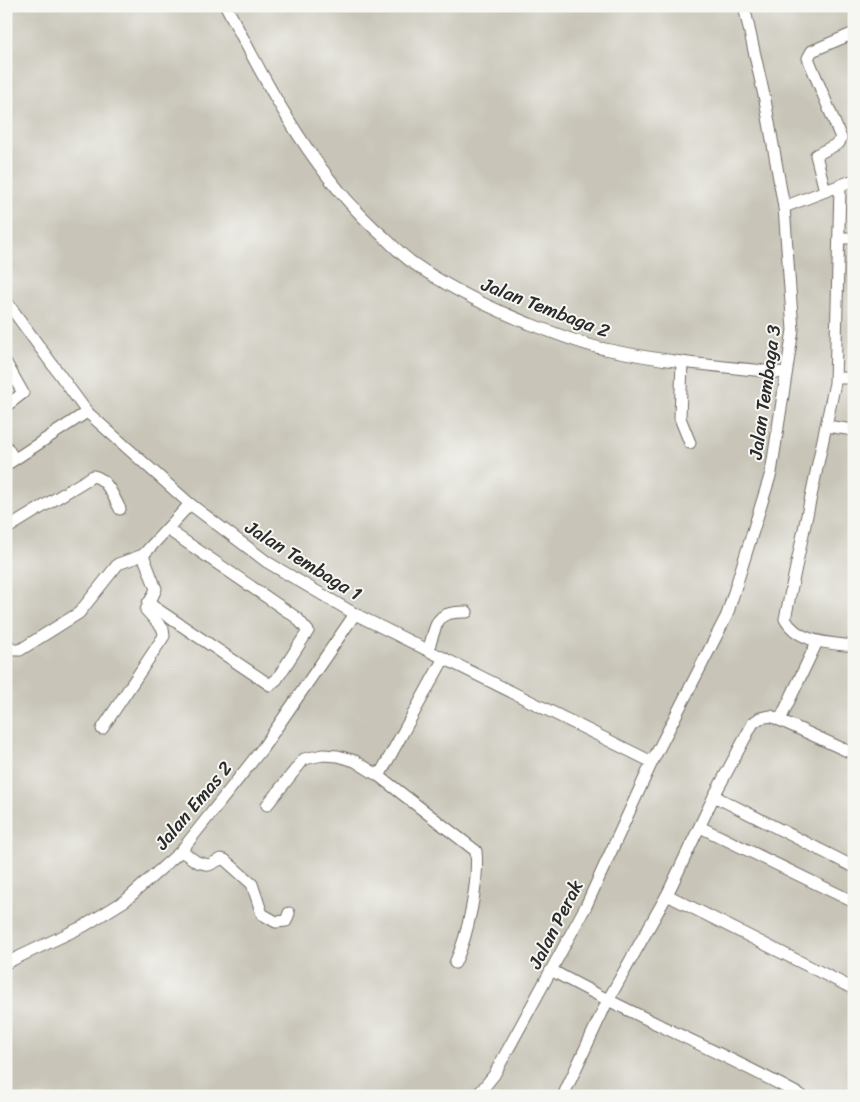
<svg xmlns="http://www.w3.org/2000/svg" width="860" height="1102" viewBox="0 0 860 1102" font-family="Sriracha,sans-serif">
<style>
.industrial{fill:#c8c4b8}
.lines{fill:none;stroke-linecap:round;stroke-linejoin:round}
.minor-casing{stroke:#716b63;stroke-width:13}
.minor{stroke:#fff;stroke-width:11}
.labels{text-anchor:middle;stroke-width:4;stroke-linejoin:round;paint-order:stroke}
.street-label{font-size:19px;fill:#2b2b2b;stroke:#f6f6f2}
</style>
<rect width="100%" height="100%" fill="#f6f6f2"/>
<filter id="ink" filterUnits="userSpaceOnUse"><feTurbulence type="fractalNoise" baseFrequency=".02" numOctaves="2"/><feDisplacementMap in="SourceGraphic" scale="10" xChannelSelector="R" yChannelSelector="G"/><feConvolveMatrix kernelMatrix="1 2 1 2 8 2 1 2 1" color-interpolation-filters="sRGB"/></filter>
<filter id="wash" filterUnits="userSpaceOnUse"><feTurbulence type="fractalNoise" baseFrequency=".0096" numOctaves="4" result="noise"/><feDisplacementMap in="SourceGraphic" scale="20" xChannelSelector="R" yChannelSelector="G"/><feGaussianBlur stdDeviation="1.12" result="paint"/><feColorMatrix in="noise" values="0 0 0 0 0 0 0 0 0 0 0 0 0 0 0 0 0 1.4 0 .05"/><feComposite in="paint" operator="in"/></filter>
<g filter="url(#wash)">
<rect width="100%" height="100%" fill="#f2e2cb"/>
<rect class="industrial" x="6" y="6" width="848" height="1090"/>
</g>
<g filter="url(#ink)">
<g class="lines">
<defs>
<g id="minor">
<path d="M226 6C270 90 313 175 385 238 394 247 403 256 413 263 449 288 490 308 530 324 555 333 580 344 605 349 665 362 725 367 785 373"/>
<path d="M840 187 835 383 785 619C798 643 830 643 854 646"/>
<path d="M825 191 816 155 839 143 841 138 808 58 812 51 854 33"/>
<path d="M784 207 854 180"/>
<path d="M839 238H854"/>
<path d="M6 301 87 412 190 504 267 562 355 614 652 762"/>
<path d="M682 362 680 418 690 443"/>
<path d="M6 363 23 393 6 406"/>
<path d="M836 378H854"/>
<path d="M826 426 854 430"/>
<path d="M6 446 14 459"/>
<path d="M6 465 87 412"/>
<path d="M6 529 93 476C107 478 114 498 120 509"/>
<path d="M148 603 270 685 277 679 308 631 297 618 167 529"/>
<path d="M6 642 12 650H20L79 613 118 564 143 555 190 504"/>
<path d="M428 650C438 622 434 611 467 612"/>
<path d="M780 720 817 642"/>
<path d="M102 729 164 636 163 629 146 610 156 589 143 555"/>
<path d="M379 776 444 658"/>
<path d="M714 796 854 867"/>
<path d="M267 805 304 759 323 755 338 756 355 761 379 776 476 851C479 882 468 936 455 963"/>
<path d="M700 827 854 902"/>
<path d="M181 851 197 862 209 865 221 859 225 860 252 884 262 914 276 922 286 921 289 913"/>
<path d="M667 895 854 989"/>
<path d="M6 963 84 926 126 900 181 851 262 749 355 614"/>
<path d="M551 970C633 1016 720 1051 802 1096"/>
<path d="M477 1096 494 1075 586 906 652 762 727 615 771 473 793 330 784 207 765 100 744 6"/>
<path d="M563 1096 607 1002 667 895 714 796 753 723 760 718 771 716 854 754"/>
</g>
</defs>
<use href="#minor" class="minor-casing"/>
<use href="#minor" class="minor"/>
</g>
</g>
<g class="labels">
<g class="street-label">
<text transform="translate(546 307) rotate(21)" y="7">Jalan Tembaga 2</text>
<text transform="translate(764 392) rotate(-82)" y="7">Jalan Tembaga 3</text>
<text transform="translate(304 560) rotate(32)" y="7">Jalan Tembaga 1</text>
<text transform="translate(193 805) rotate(-50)" y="7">Jalan Emas 2</text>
<text transform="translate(555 924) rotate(-63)" y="7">Jalan Perak</text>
</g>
</g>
<rect width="860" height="1102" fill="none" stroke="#f6f6f2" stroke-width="25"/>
</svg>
